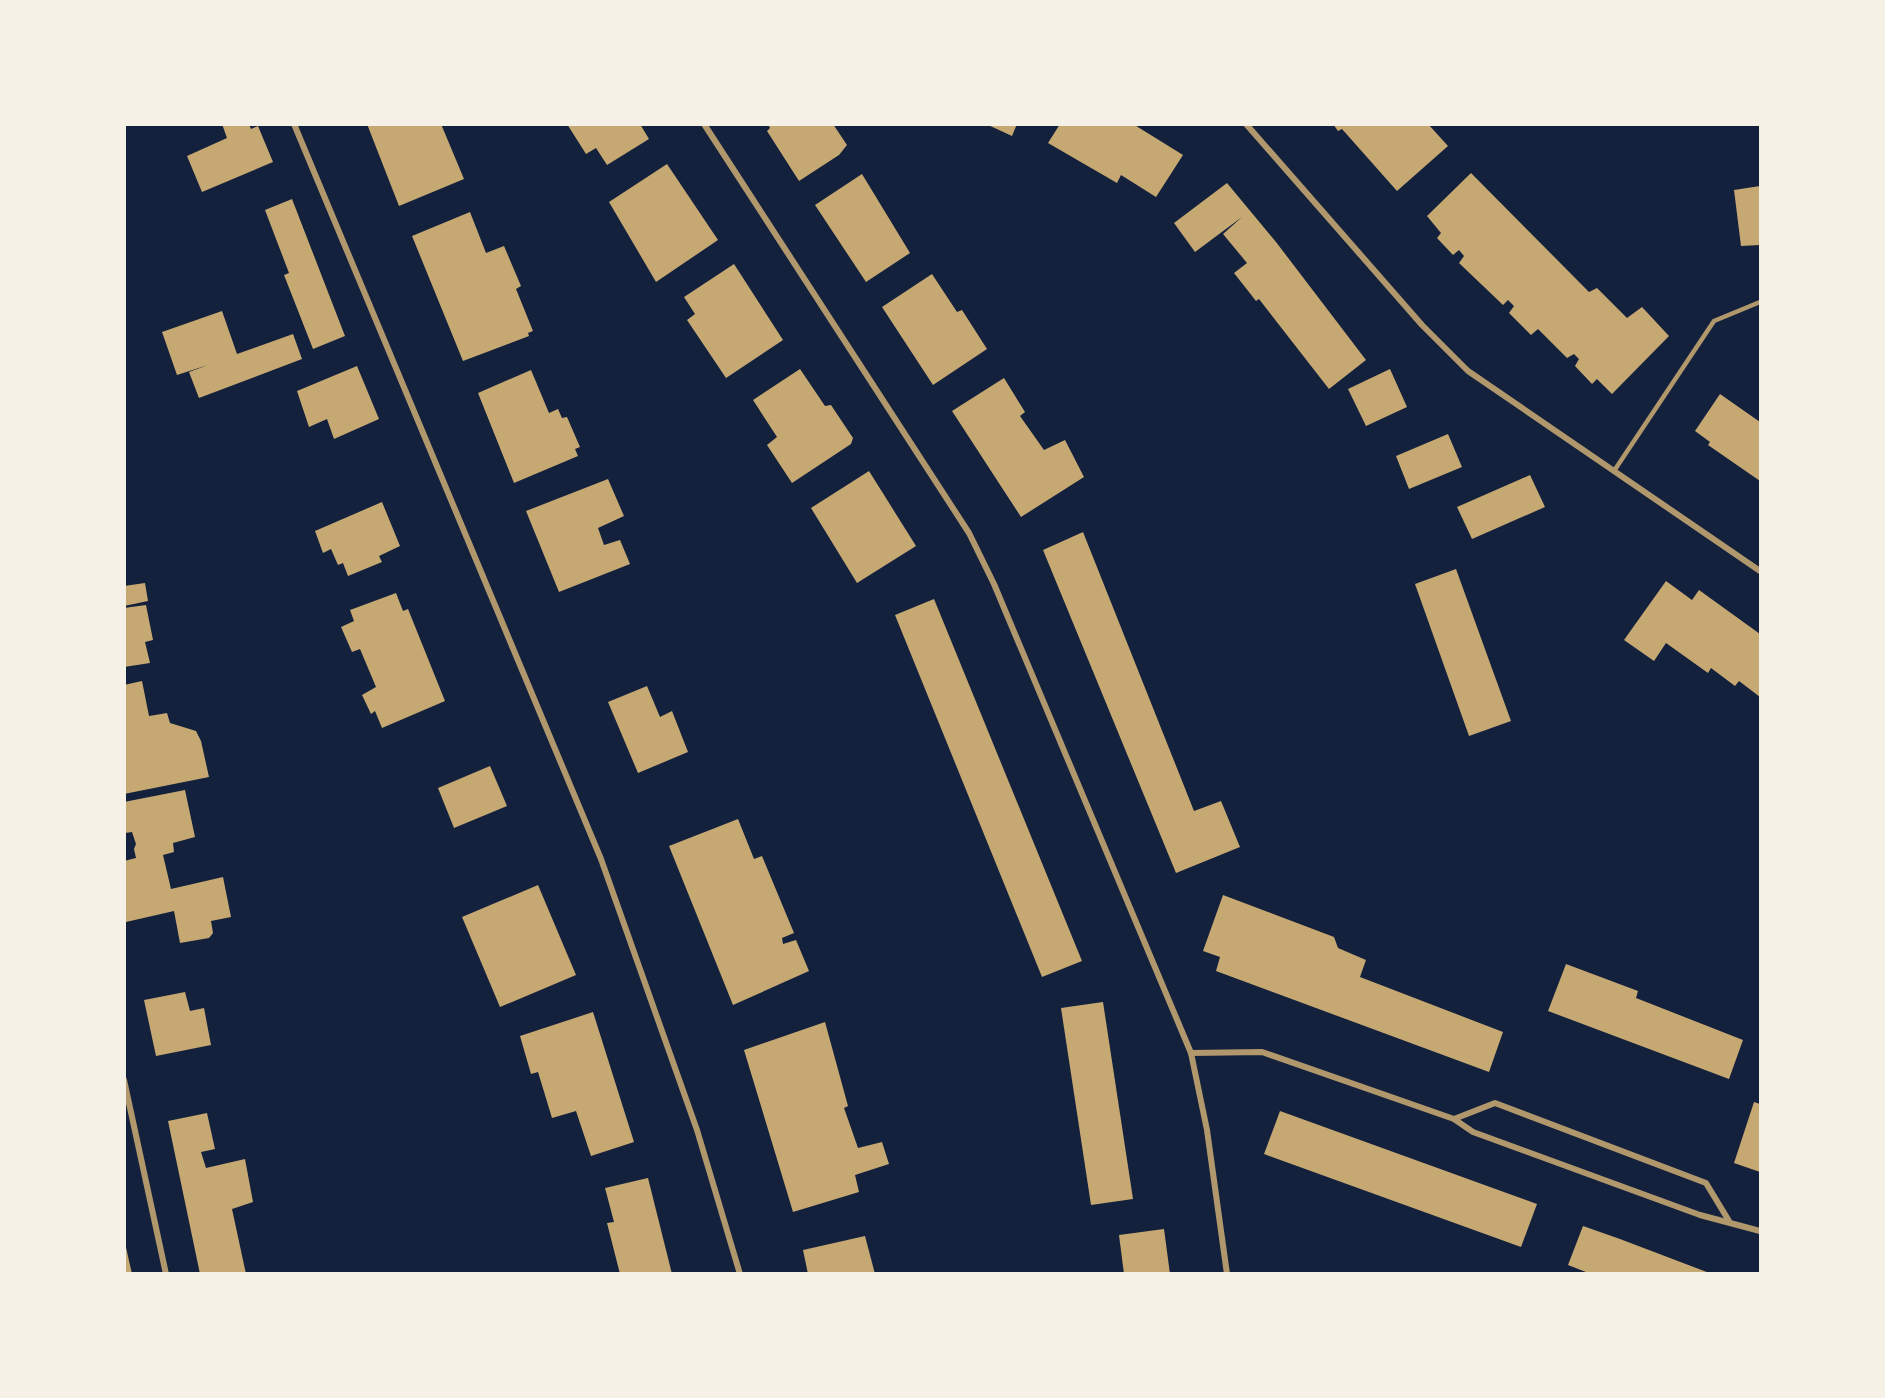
<svg xmlns="http://www.w3.org/2000/svg" width="1885" height="1398" viewBox="0 0 1885 1398" font-family="Barlow,sans-serif">
<style>
.building{fill:#c6a872}
.lines{fill:none;stroke-linecap:round;stroke-linejoin:round}
.service{stroke:#b1986c;stroke-width:4.5}
.minor{stroke:#b1986c;stroke-width:6}
</style>
<rect width="100%" height="100%" fill="#14213d"/>
<g class="building">
<path d="M222 124H249L251 129 258 126 273 162 202 192 187 156 227 138Z"/>
<path d="M367 124H441L464 179 399 206Z"/>
<path d="M567 124H640L649 139 607 165 596 148 586 154Z"/>
<path d="M768 124H833L847 145 839 155 799 181 767 131 770 128Z"/>
<path d="M986 124H1017L1012 136Z"/>
<path d="M1060 124H1133L1183 155 1156 197 1121 175 1117 183 1048 143Z"/>
<path d="M1333 124H1428L1448 146 1397 191 1342 129 1338 131Z"/>
<path d="M667 164 718 240 656 282 609 202Z"/>
<path d="M1471 173 1589 292 1597 288 1627 318 1642 307 1669 336 1612 394 1597 379 1592 384 1575 366 1579 359 1574 354 1567 358 1538 329 1531 335 1509 313 1514 306 1508 300 1503 305 1459 263 1464 256 1459 250 1453 255 1437 238 1441 233 1427 216Z"/>
<path d="M862 174 910 253 866 282 815 205Z"/>
<path d="M1227 183 1276 242 1366 360 1329 389 1259 299 1256 301 1234 273 1247 263 1223 234 1242 217 1195 252 1174 223Z"/>
<path d="M1760 186V245L1741 246 1734 190Z"/>
<path d="M292 199 345 336 313 349 284 275 289 273 265 210Z"/>
<path d="M470 212 486 253 504 246 521 286 516 289 533 331 528 333 529 336 463 361 412 236Z"/>
<path d="M734 264 783 340 726 378 687 320 695 314 684 297Z"/>
<path d="M932 274 957 312 962 310 987 349 933 385 882 307Z"/>
<path d="M222 311 237 354 293 334 302 359 199 398 189 372 208 365 177 375 162 332Z"/>
<path d="M357 366 379 419 334 439 327 419 309 427 297 391Z"/>
<path d="M800 369 825 406 831 405 853 438 851 444 792 483 767 445 777 437 753 400Z"/>
<path d="M1390 369 1407 407 1366 426 1348 389Z"/>
<path d="M531 370 549 413 558 409 562 418 567 417 580 447 575 449 578 456 514 483 478 393Z"/>
<path d="M1004 378 1025 412 1020 416 1044 450 1065 440 1084 477 1021 517 952 411Z"/>
<path d="M1720 394 1760 422V481L1708 445 1710 442 1695 431Z"/>
<path d="M1448 434 1462 467 1409 489 1396 456Z"/>
<path d="M869 471 916 546 857 583 811 508Z"/>
<path d="M1530 475 1545 507 1472 539 1457 507Z"/>
<path d="M608 479 624 516 598 528 604 545 620 540 630 564 559 592 526 511Z"/>
<path d="M382 502 400 546 379 556 382 562 348 576 343 563 338 565 331 549 323 553 315 531Z"/>
<path d="M1083 532 1194 811 1221 801 1240 847 1176 873 1043 550Z"/>
<path d="M1456 569 1511 721 1469 736 1415 584Z"/>
<path d="M1666 581 1692 600 1699 590 1760 634V697L1739 681 1735 686 1711 668 1708 673 1666 643 1654 661 1624 640Z"/>
<path d="M145 583 148 601 124 606V586Z"/>
<path d="M396 593 403 611 408 609 445 701 382 728 375 711 371 714 362 695 376 687 360 649 352 652 341 627 354 621 350 610Z"/>
<path d="M934 599 1082 961 1042 977 895 615Z"/>
<path d="M146 605 153 640 145 642 150 663 124 667V608Z"/>
<path d="M142 681 149 716 167 713 170 723 196 731 201 741 209 777 124 794V685Z"/>
<path d="M647 686 660 717 672 711 688 752 638 773 608 702Z"/>
<path d="M490 766 507 806 454 828 438 788Z"/>
<path d="M185 790 195 837 173 843 174 852 163 855 171 889 223 877 231 917 211 921 213 933 209 938 180 943 174 911 126 922 124 861 136 858 134 849 136 844 132 832 125 833 124 802Z"/>
<path d="M738 819 754 859 762 856 794 933 782 938 783 944 796 940 809 971 733 1005 669 846Z"/>
<path d="M538 885 576 975 500 1007 462 917Z"/>
<path d="M1223 895 1334 937 1338 948 1366 960 1360 977 1503 1032 1489 1072 1216 971 1220 957 1203 951Z"/>
<path d="M1566 964 1638 991 1636 998 1743 1040 1729 1079 1548 1011Z"/>
<path d="M185 992 190 1011 204 1008 211 1045 156 1056 144 1000Z"/>
<path d="M1103 1002 1133 1199 1091 1205 1061 1008Z"/>
<path d="M593 1012 634 1142 591 1156 576 1111 552 1118 538 1072 531 1074 520 1036Z"/>
<path d="M825 1022 848 1106 844 1108 858 1148 882 1142 889 1164 855 1175 859 1192 793 1212 744 1050Z"/>
<path d="M1754 1102 1760 1104V1172L1734 1163Z"/>
<path d="M1280 1111 1537 1204 1521 1247 1264 1154Z"/>
<path d="M207 1113 215 1149 201 1152 206 1168 245 1159 253 1202 232 1209 246 1274H200L168 1121Z"/>
<path d="M648 1178 672 1274H620L607 1223 614 1222 605 1188Z"/>
<path d="M1583 1226 1620 1239 1712 1274H1591L1568 1265Z"/>
<path d="M1164 1229 1170 1274H1124L1119 1235Z"/>
<path d="M865 1236 875 1274H808L803 1250Z"/>
<path d="M124 1243H125L132 1274H124Z"/>
</g>
<g class="lines">
<path class="service" d="M1614 471 1714 321 1760 302"/>
<g class="minor">
<path d="M294 124 601 859 697 1130 740 1274"/>
<path d="M704 124 969 533 994 584 1191 1053 1207 1130 1227 1274"/>
<path d="M1246 124 1422 325 1468 371 1760 571"/>
<path d="M1191 1053 1262 1052 1454 1119 1473 1132 1700 1215 1760 1231"/>
<path d="M124 1080 166 1274"/>
<path d="M1454 1119 1495 1103 1706 1183 1729 1221"/>
</g>
</g>
<rect width="1885" height="1398" fill="none" stroke="#f6f1e7" stroke-width="252"/>
</svg>
